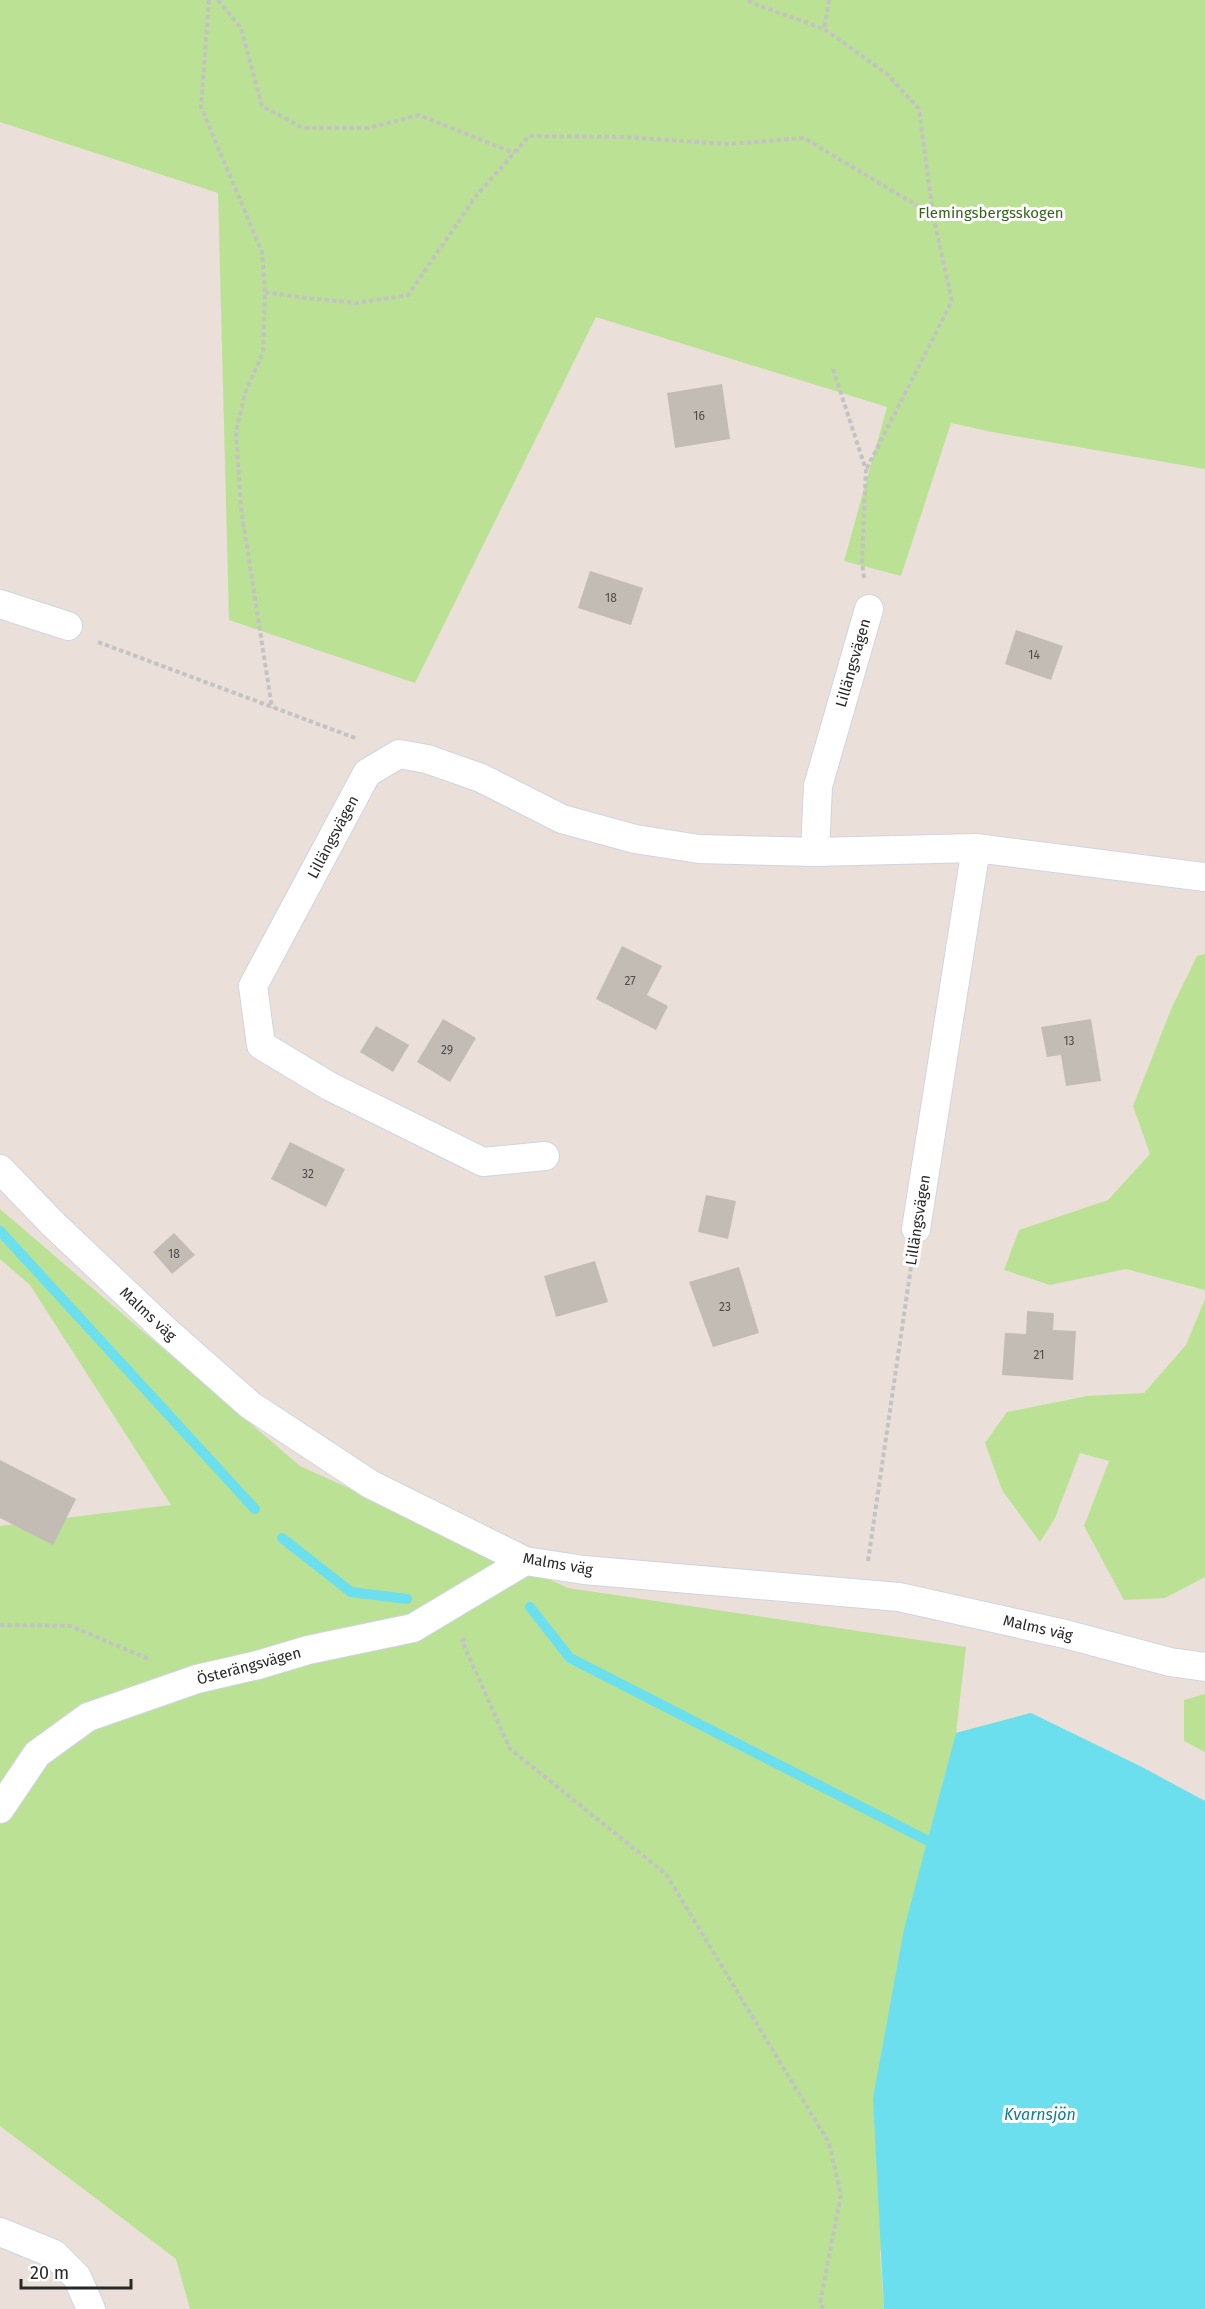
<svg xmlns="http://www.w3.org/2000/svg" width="1205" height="2309" viewBox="0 0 1205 2309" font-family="'Fira Sans',sans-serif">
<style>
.green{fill:#bbe195}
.water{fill:#6bdfed}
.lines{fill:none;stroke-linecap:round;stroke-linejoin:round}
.stream{stroke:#6bdfed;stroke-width:10}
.building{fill:#c2bcb5}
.street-casing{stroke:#ced5e1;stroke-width:30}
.path{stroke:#c3c3c3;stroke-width:4;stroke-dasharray:4.5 3;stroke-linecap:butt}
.street{stroke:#fff;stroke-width:28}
.labels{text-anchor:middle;stroke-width:6;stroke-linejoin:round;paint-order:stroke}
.number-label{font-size:12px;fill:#4e4d4b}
.park-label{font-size:15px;fill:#346319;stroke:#fff}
.street-label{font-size:15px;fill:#282828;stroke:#fff}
.water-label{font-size:16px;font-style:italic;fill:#0e7d96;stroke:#fff}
</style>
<rect width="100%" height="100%" fill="#eae0d9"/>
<g class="green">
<path d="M0 0H1205V469L992 432 951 423 901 576 844 561 887 407 596 317 415 683 229 620 218 193 0 122Z"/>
<path d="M1205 954V1290L1126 1269 1050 1285 1004 1270 1019 1230 1108 1200 1150 1154 1133 1106 1172 1007 1197 956Z"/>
<path d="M0 1209 300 1466 568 1588 966 1647 956 1733 1031 1713 880 2253 884 2309H190L176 2259 0 2126V1526L171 1505 30 1285 0 1259Z"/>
<path d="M1205 1299V1577L1165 1598 1124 1600 1084 1526 1109 1461 1080 1453 1055 1518 1040 1542 1002 1490 985 1443 1007 1412 1087 1396 1144 1393 1186 1345Z"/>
<path d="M1205 1694V1752L1184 1741V1700Z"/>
</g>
<path class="water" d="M1031 1713 1142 1767 1205 1801V2309H884L873 2098 904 1929 956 1733Z"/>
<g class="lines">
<g class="stream">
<path d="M0 1231 255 1509"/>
<path d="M282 1538 351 1592 407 1599"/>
<path d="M530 1607 570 1658 940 1847"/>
</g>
</g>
<g class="building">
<path d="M722 384 730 439 675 448 667 393Z"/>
<path d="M590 571 643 588 631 625 578 608Z"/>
<path d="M1016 630 1063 646 1051 680 1005 664Z"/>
<path d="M622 946 662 966 647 995 668 1006 656 1030 596 999Z"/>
<path d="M443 1019 476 1038 450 1082 417 1062Z"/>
<path d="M1091 1019 1101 1081 1066 1086 1061 1055 1047 1057 1041 1027Z"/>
<path d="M376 1026 409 1045 393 1072 360 1052Z"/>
<path d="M290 1142 345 1169 326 1207 271 1179Z"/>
<path d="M706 1195 736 1201 728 1239 698 1232Z"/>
<path d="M174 1233 195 1255 172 1274 153 1252Z"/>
<path d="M595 1261 608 1302 556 1317 544 1276Z"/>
<path d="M739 1267 759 1333 713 1347 689 1282Z"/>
<path d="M1027 1311 1054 1313 1053 1330 1076 1331 1073 1380 1002 1375 1005 1333 1026 1334Z"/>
<path d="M0 1460 76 1499 53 1545 0 1518Z"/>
</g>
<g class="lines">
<defs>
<g id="street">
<path d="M0 604 68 626"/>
<path d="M815 852 818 786 869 609"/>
<path d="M545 1156 483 1162 329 1086 261 1045 253 986 367 773 399 754 427 759 481 778 562 819 635 839 699 849 815 852 976 848 1205 877"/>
<path d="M0 1169 53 1224 164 1329 250 1405 370 1484 525 1561 584 1570 899 1597 1065 1634 1170 1662 1205 1667"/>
<path d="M916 1229 976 848"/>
<path d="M0 1809 37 1754 88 1717 197 1679 258 1665 308 1650 413 1628 525 1561"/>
<path d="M0 2232 54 2254 77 2277 91 2309"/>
</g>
</defs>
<use href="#street" class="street-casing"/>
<g class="path">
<path d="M209 0 201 107 262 252 265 292 263 352 245 394 236 431 241 508 272 708"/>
<path d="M218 0 241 28 262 106 303 128H368L419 115 514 153"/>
<path d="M748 0 752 3 824 29"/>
<path d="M829 0 824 29 887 74 919 109 933 215 952 301 866 470"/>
<path d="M265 292 306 298 357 303 408 295 476 196 529 136 624 137 729 144 804 138 933 215"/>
<path d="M833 369 866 470 862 561 864 578"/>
<path d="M98 642 358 739"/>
<path d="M868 1561 912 1260"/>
<path d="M0 1625 71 1626 151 1660"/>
<path d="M465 1638 462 1641 510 1749 666 1874 829 2143 841 2195 820 2303 823 2309"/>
</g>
<use href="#street" class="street"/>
</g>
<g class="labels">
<g class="number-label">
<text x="699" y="420">16</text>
<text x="611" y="602">18</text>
<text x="1034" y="659">14</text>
<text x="630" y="985">27</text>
<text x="1069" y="1045">13</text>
<text x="447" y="1054">29</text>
<text x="308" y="1178">32</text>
<text x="174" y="1258">18</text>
<text x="725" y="1311">23</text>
<text x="1039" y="1359">21</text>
</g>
<g class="park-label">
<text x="991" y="218">Flemingsbergsskogen</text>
</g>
<g class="street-label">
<text transform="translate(853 663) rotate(-74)" y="5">Lillängsvägen</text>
<text transform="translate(333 837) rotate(-62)" y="5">Lillängsvägen</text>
<text transform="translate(918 1220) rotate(-81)" y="5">Lillängsvägen</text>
<text transform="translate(148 1314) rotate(43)" y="5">Malms väg</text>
<text transform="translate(558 1564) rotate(10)" y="5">Malms väg</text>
<text transform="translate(1038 1628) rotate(13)" y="5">Malms väg</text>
<text transform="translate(249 1666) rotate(-15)" y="5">Österängsvägen</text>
</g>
<g class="water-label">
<text x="1040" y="2120">Kvarnsjön</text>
</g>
</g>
<path d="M21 2279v9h110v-9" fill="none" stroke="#282828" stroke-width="3"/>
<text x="30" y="2279" font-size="18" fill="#282828" stroke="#ffffff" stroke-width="4.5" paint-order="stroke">20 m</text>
</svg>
